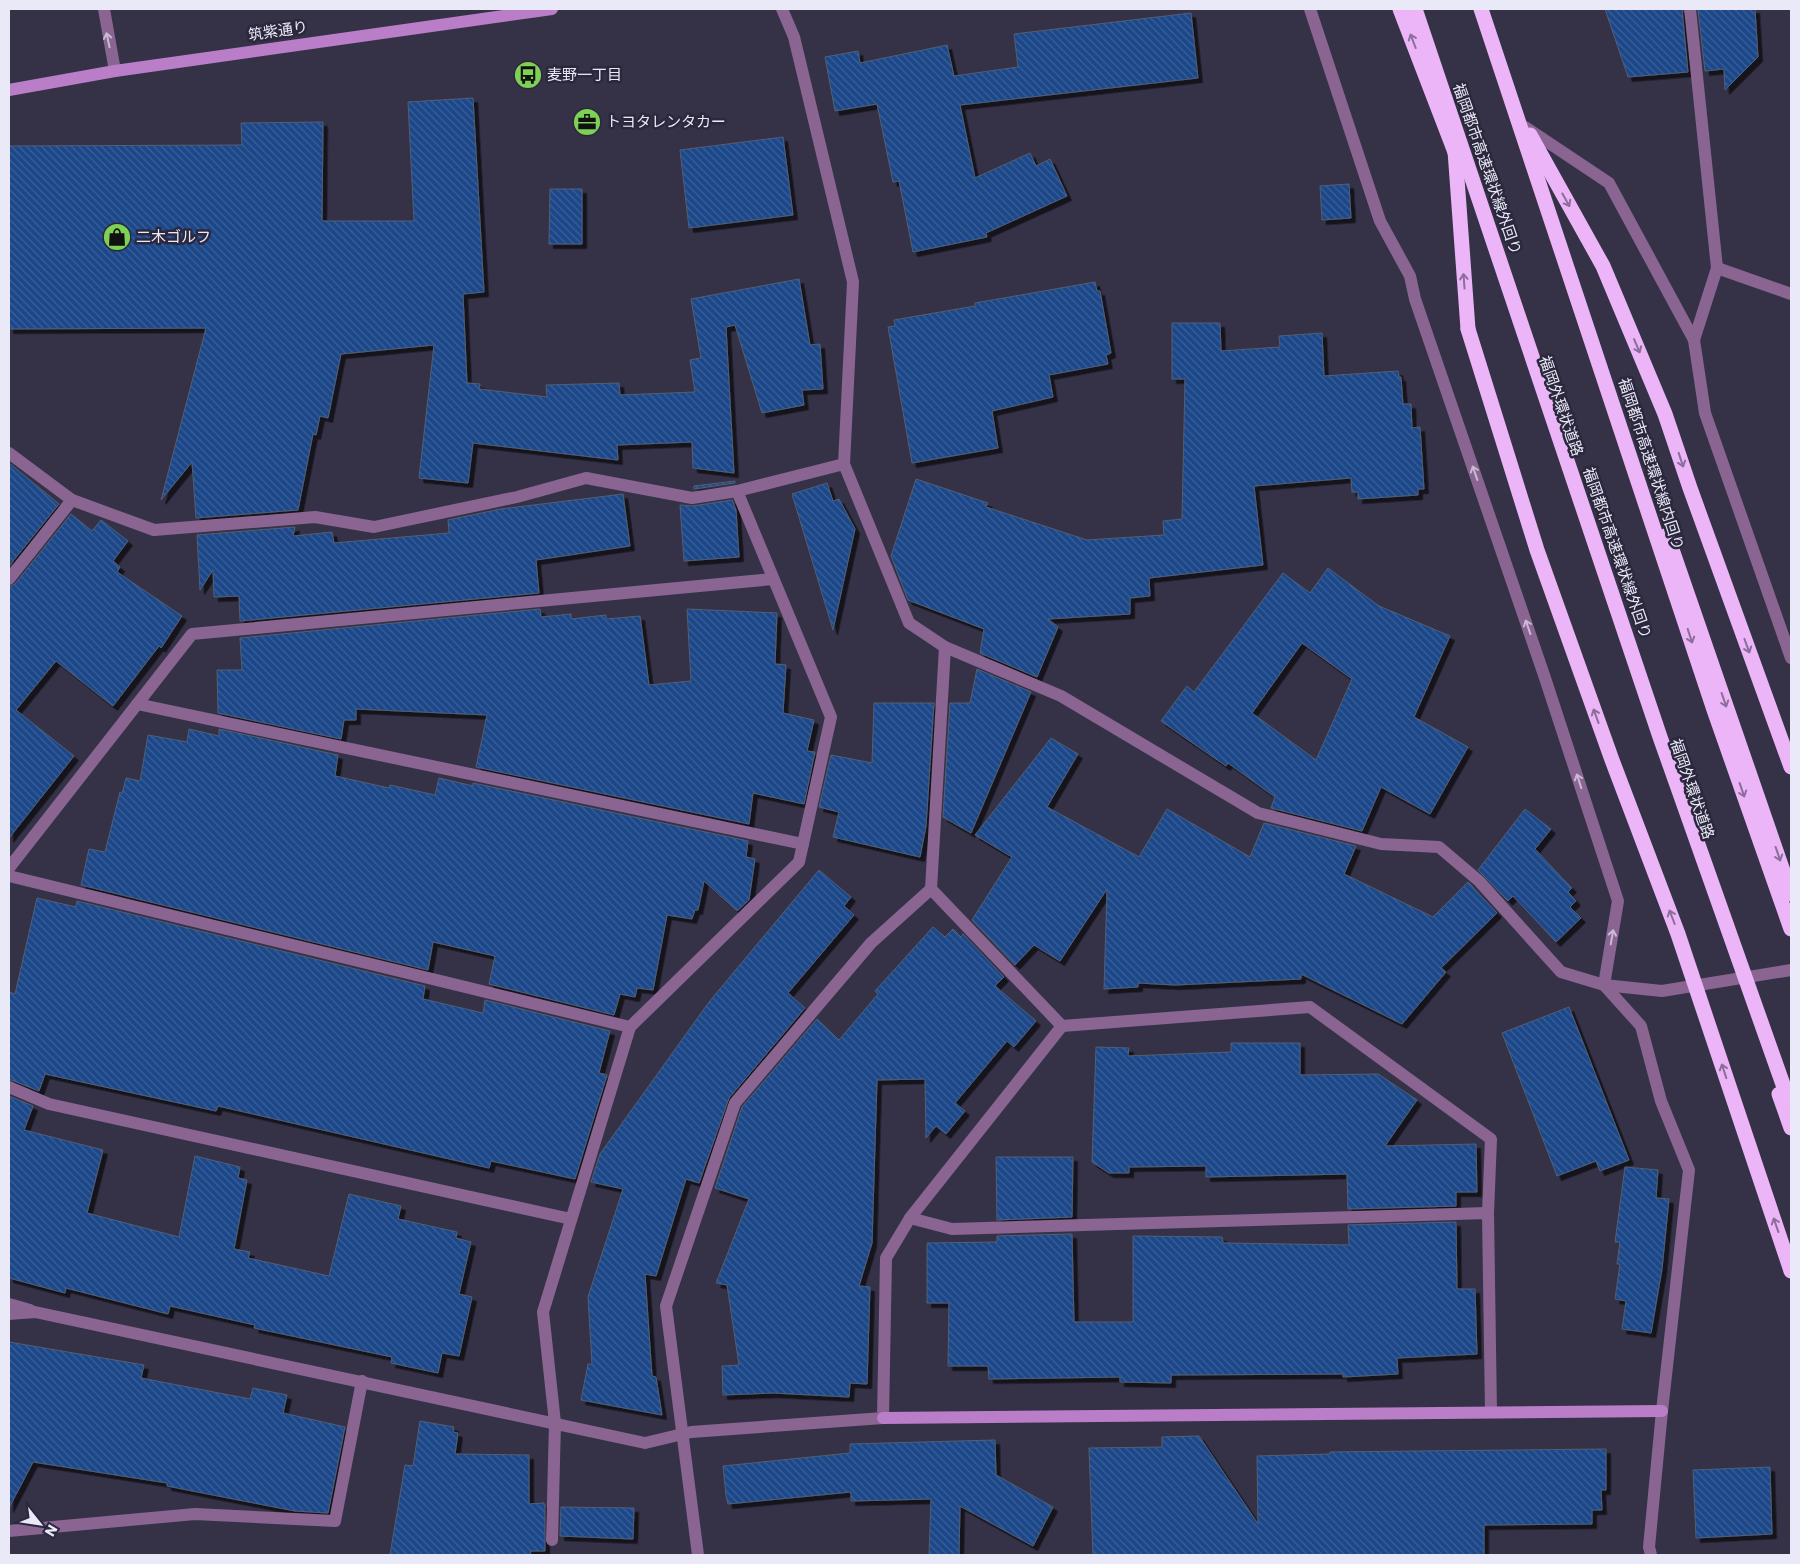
<svg xmlns="http://www.w3.org/2000/svg" width="1800" height="1564" viewBox="0 0 1800 1564" font-family="Poppins,'Noto Sans JP',sans-serif">
<style>
.building{fill:url(#building-back-hatch);stroke:#525f74;fill-rule:evenodd;filter:url(#shadow)}
.lines{fill:none;stroke-linecap:round;stroke-linejoin:round}
.street{stroke:#8a6592;stroke-width:12}
.secondary{stroke:#b97ec7;stroke-width:12}
.highway{stroke:#ebb5f7;stroke-width:15}
.highway-bridge{stroke:#ebb5f7;stroke-width:15}
.oneway{stroke:#c8bbd4}
.oneway2{stroke:#8b6e9a}
.labels{text-anchor:middle;stroke-width:5;stroke-linejoin:round;paint-order:stroke}
.street-label{font-size:15px;fill:#eae9f7;stroke:#2b283d}
.poi-label{font-size:15px;fill:#eae9f7;stroke:#2b283d;text-anchor:start}
</style>
<defs>
<pattern id="building-back-hatch" width="6" height="6" patternUnits="userSpaceOnUse" patternTransform="scale(1.25)"><rect width="6" height="6" fill="#1b4688"/><path d="M-1 5l2 2M0 0l6 6M5-1l2 2" fill="none" stroke="#3c619a"/></pattern>
<filter id="shadow"><feDropShadow dx="4.5" dy="4.5" stdDeviation="0" flood-color="#0009"/></filter>
</defs>
<rect width="100%" height="100%" fill="#353247"/>
<g class="building">
<path d="M1605 9H1682L1688 72 1628 77Z"/>
<path d="M1698 9H1755L1758 57 1725 90 1724 69 1705 71Z"/>
<path d="M1191 13 1198 78 960 105 975 178 1030 153 1036 166 1050 159 1067 196 986 233 987 237 913 252 899 181 893 182 877 104 835 111 825 57 858 51 860 63 947 45 954 76 1018 67 1014 34Z"/>
<path d="M473 98 484 292 463 294 467 383 480 384 479 389 547 397 546 385 619 383 620 395 695 392 690 360 701 358 691 299 799 279 810 345 820 344 823 389 802 390 804 405 762 413 735 325 726 327 734 473 693 468 692 442 617 445 618 460 473 443 468 483 419 478 434 345 341 354 328 418 320 416 316 435 313 434 298 510 196 518 192 462 161 500 206 328 9 329V146L242 145 241 123 323 122 322 221H414L408 102Z"/>
<path d="M783 137 793 215 689 228 680 150Z"/>
<path d="M1349 184 1351 218 1322 220 1320 186Z"/>
<path d="M550 189H582V244H549Z"/>
<path d="M1095 282 1097 291H1100L1111 353 1106 355 1108 364 1049 375 1053 397 992 411 998 448 912 463 888 327 895 326 894 320 975 306V303Z"/>
<path d="M1172 323H1220L1221 351 1280 347 1279 336 1322 333 1324 376 1398 371 1399 377H1401L1403 404H1411L1412 428 1420 427 1424 489H1418V495L1358 499V492H1352L1351 478 1254 486 1263 565 1149 578 1150 596 1130 598V614L1048 619 1058 627 1037 677 980 653 984 629 908 600 891 556 916 479 988 503 986 507 1087 540 1164 535 1163 521 1182 519 1185 379H1172Z"/>
<path d="M9 463 59 504 9 566Z"/>
<path d="M735 481V483L694 489V486Z"/>
<path d="M827 483 833 501 839 499 855 529 833 630 792 494Z"/>
<path d="M623 494 630 546 536 560 539 593 240 621 239 596 214 597 213 570 200 590 197 535 295 527 293 536 332 532 334 543 449 533 448 520 501 509Z"/>
<path d="M732 500 736 510 739 557 684 561 680 505 693 506Z"/>
<path d="M71 514 92 531 101 520 128 541 113 561 120 567 117 572 182 616 161 648 159 646 113 706 56 661 16 710 74 756 9 838V587L15 584Z"/>
<path d="M1328 568 1379 606 1450 636 1414 717 1468 747 1430 814 1381 787 1362 831 1271 808 1275 797 1228 763 1226 766 1161 721 1187 686 1194 692 1283 573 1310 593ZM1302 643 1352 679 1316 760 1252 713Z"/>
<path d="M540 609 541 617 571 614V619L606 615V619L640 616 649 685 691 681 687 609 777 613 775 664 786 665 783 713 814 720 807 751 815 752 804 804 753 793 749 824 476 767 487 715 356 709V720H344L341 739 218 713 217 670H242L240 638Z"/>
<path d="M977 669 1031 692 971 833 943 817 950 703H970Z"/>
<path d="M874 703H934L926 826 920 857 833 837 839 812 819 807 831 755 872 763Z"/>
<path d="M189 729 219 736V729L338 755 335 776 389 788 390 785 435 795 439 778 473 786V783L748 841 746 857 755 859 749 900 737 911 704 881 698 910H695L692 919 667 915 653 990 637 988 635 997 620 994 614 1015 489 984 495 956 433 942 428 970 81 885 89 849 105 852 120 792 122 794 126 778 140 781 148 735 187 742Z"/>
<path d="M1051 738 1078 754 1047 807 1139 857 1167 809 1250 857 1264 823 1356 846 1344 874 1433 917 1468 882 1497 913 1441 968 1446 972 1402 1024 1301 974V979L1175 985 1138 983V987L1104 989 1107 889 1060 961 1034 945 1015 965 972 920 1012 857 975 835Z"/>
<path d="M1525 809 1551 829 1535 849 1572 888 1568 892 1576 901 1570 907 1581 918 1556 942 1513 896 1508 901 1478 870Z"/>
<path d="M819 870 851 897 844 906 854 915 788 993 805 1008 729 1098 699 1183 686 1179 656 1276 645 1274 652 1376 656 1377 662 1415 581 1400 588 1364H592L588 1297 623 1189 591 1182 600 1154 709 1002Z"/>
<path d="M37 898 76 907 77 901 425 986 423 999 483 1013 485 1000 610 1031 599 1073 607 1075 575 1179 491 1161 489 1168 218 1106 216 1111 45 1074 39 1091 9 1079V992L15 994Z"/>
<path d="M933 927 945 937 953 929 961 937 963 934 1004 977 995 986 1036 1021 1014 1047 1007 1041 955 1103 965 1111 946 1134 936 1126 926 1138 925 1079 877 1080 872 1243 859 1286 870 1287 867 1384 850 1383 849 1397 773 1393 723 1395 722 1366 739 1365 727 1285 716 1283 749 1199 715 1188 742 1107 817 1019 839 1040 878 994 875 991Z"/>
<path d="M1569 1007 1629 1160 1600 1171 1596 1161 1557 1176 1502 1033Z"/>
<path d="M1231 1043H1300V1075L1378 1074 1417 1100 1385 1146 1476 1144 1477 1192H1456V1206L1348 1209 1347 1174 1206 1177V1166L1129 1167V1173H1109L1092 1162 1096 1047 1129 1048 1128 1056 1231 1052Z"/>
<path d="M9 1096 33 1106 24 1130 103 1150 87 1213 179 1237 195 1156 240 1167 238 1178 247 1180 234 1249 250 1252 248 1258 329 1276 349 1194 401 1206 398 1219 457 1232 456 1238 471 1242 459 1294 472 1297 459 1356 442 1353 438 1373 391 1363 392 1357 254 1328 255 1325 170 1306 168 1314 66 1288 65 1293 9 1278Z"/>
<path d="M996 1157H1073L1072 1217 997 1220Z"/>
<path d="M1625 1167 1658 1170 1656 1198 1669 1199 1662 1269 1651 1333 1622 1329 1626 1301 1615 1299 1620 1264H1617L1620 1242H1615Z"/>
<path d="M1456 1222 1457 1289H1475L1477 1354 1397 1358 1398 1374 1343 1377V1374L1171 1375V1383L1120 1382V1377L989 1379 988 1366H948L949 1303H927V1243L997 1242V1236L1072 1234 1074 1322H1133V1236L1222 1237 1223 1243 1349 1245 1348 1225Z"/>
<path d="M9 1342 144 1365 141 1378 250 1399 253 1388 287 1395 283 1413 345 1427 328 1513 295 1511 167 1486V1483L33 1462 9 1508Z"/>
<path d="M420 1421 454 1427 453 1432 458 1433 455 1454 529 1455V1504L544 1503 545 1506V1551H531L530 1555H390L405 1465 413 1466Z"/>
<path d="M1199 1436 1258 1524 1257 1456 1330 1454V1452L1606 1449V1490H1601L1602 1510H1592V1524L1484 1525V1555H1093L1089 1448 1162 1447V1437Z"/>
<path d="M995 1440 996 1475 1053 1507 1033 1546 960 1506 959 1555H929L931 1499 851 1501V1492L728 1504 726 1495 723 1466 850 1453V1444Z"/>
<path d="M1770 1467 1772 1534 1696 1538 1693 1470Z"/>
<path d="M561 1507 634 1508 633 1539 560 1536Z"/>
</g>
<g class="lines">
<g class="street">
<path d="M104 9 115 71"/>
<path d="M1310 9 1380 221 1410 276 1415 299 1545 678 1618 901 1604 985"/>
<path d="M1690 9 1717 268 1694 340 1705 413 1791 658"/>
<path d="M1525 127 1609 183 1694 340"/>
<path d="M1717 268 1791 294"/>
<path d="M9 453 72 500 154 530 315 517 374 527 517 497 586 478 692 498 737 491 844 464"/>
<path d="M9 579 72 500"/>
<path d="M945 647 1061 696 1258 813 1381 844 1439 847 1479 881 1561 972 1604 985 1662 991 1791 970"/>
<path d="M137 704 803 844"/>
<path d="M9 868 192 634 773 579"/>
<path d="M9 876 630 1027"/>
<path d="M1604 985 1641 1026 1661 1101 1689 1170 1662 1411 1649 1547 1651 1555"/>
<path d="M1062 1026 1310 1007 1491 1139 1488 1213"/>
<path d="M9 1087 49 1104 571 1219"/>
<path d="M910 1218 952 1229 1488 1213 1491 1412"/>
<path d="M9 1304 30 1310"/>
<path d="M9 1314 35 1312 645 1443 691 1432 883 1418 886 1258 910 1218 1062 1026 931 889 945 647 909 623 844 464 853 282 794 37 782 9"/>
<path d="M9 1531 195 1514 335 1521 362 1381"/>
<path d="M552 1540 555 1423 543 1312 630 1027 799 862 831 717 737 491"/>
<path d="M698 1555 666 1306 735 1103 871 943 931 889"/>
</g>
<g class="secondary">
<path d="M9 90 115 71 552 9"/>
<path d="M883 1418 1662 1411"/>
</g>
<g class="highway">
<path d="M1400 9 1458 160"/>
<path d="M1481 9 1714 710 1791 929"/>
<path d="M1530 135 1603 266 1665 414 1690 488 1791 767"/>
<path d="M1455 151 1468 329"/>
<path d="M1667 535 1791 894"/>
<path d="M1779 1094 1791 1128"/>
</g>
<g class="highway-bridge">
<path d="M1415 9 1660 737 1791 1107"/>
<path d="M1468 329 1537 550 1612 760 1678 934 1791 1271"/>
</g>
</g>
<defs><path id="oneway-shaft" d="M-6 0H5M1.5-3L5.5 0L1.5 3" fill="none" stroke-width="1.6" stroke-linecap="round" stroke-linejoin="round" transform="scale(1.25)"/></defs>
<g class="oneway">
<use href="#oneway-shaft" transform="translate(108 40) rotate(-102)"/>
<use href="#oneway-shaft" transform="translate(1475 473) rotate(-109)"/>
<use href="#oneway-shaft" transform="translate(1528 627) rotate(-109)"/>
<use href="#oneway-shaft" transform="translate(1579 781) rotate(-108)"/>
<use href="#oneway-shaft" transform="translate(1612 937) rotate(-80)"/>
</g>
<g class="oneway2">
<use href="#oneway-shaft" transform="translate(1413 41) rotate(-111)"/>
<use href="#oneway-shaft" transform="translate(1566 200) rotate(61)"/>
<use href="#oneway-shaft" transform="translate(1464 281) rotate(-94)"/>
<use href="#oneway-shaft" transform="translate(1637 346) rotate(67)"/>
<use href="#oneway-shaft" transform="translate(1681 460) rotate(72)"/>
<use href="#oneway-shaft" transform="translate(1690 636) rotate(72)"/>
<use href="#oneway-shaft" transform="translate(1747 646) rotate(70)"/>
<use href="#oneway-shaft" transform="translate(1724 700) rotate(71)"/>
<use href="#oneway-shaft" transform="translate(1596 716) rotate(-110)"/>
<use href="#oneway-shaft" transform="translate(1742 790) rotate(71)"/>
<use href="#oneway-shaft" transform="translate(1778 854) rotate(71)"/>
<use href="#oneway-shaft" transform="translate(1672 917) rotate(-111)"/>
<use href="#oneway-shaft" transform="translate(1724 1071) rotate(-108)"/>
<use href="#oneway-shaft" transform="translate(1776 1225) rotate(-109)"/>
</g>
<defs>
<symbol id="bus-disc" viewBox="-11 -11 22 22"><circle r="9.5" fill="#7dd154" stroke="#2b283d"/><path d="M-5-6H5V4H4V6H2V4H-2V6H-4V4H-5ZM-3.5-4V0h7V-4ZM-3.5 1.2v1.5H-2V1.2ZM2 1.2v1.5H3.5V1.2Z" fill="#111"/></symbol>
<symbol id="office-disc" viewBox="-11 -11 22 22"><circle r="9.5" fill="#7dd154" stroke="#2b283d"/><path d="M-6-3h4V-5.5h4V-3h4V5H-6ZM-1-4.5V-3h2v-1.5ZM-6 0V1H6V0Z" fill="#111"/></symbol>
<symbol id="shop-disc" viewBox="-11 -11 22 22"><circle r="9.5" fill="#7dd154" stroke="#2b283d"/><path d="M-5-2.5h2.3a2.7 3.5 0 0 1 5.4 0H5L5.5 6h-11ZM-1.5-2.5h3a1.5 2.3 0 0 0-3 0Z" fill="#111"/></symbol>
</defs>
<g fill-rule="evenodd">
<use href="#bus-disc" x="512" y="59" width="32" height="32"/>
<use href="#office-disc" x="571" y="106" width="32" height="32"/>
<use href="#shop-disc" x="101" y="221" width="32" height="32"/>
</g>
<g class="labels">
<g class="street-label">
<text transform="translate(278 31) rotate(-8)" y="5">筑紫通り</text>
<text transform="translate(1487 169) rotate(71)" y="5">福岡都市高速環状線外回り</text>
<text transform="translate(1561 406) rotate(71)" y="5">福岡外環状道路</text>
<text transform="translate(1651 464) rotate(72)" y="5">福岡都市高速環状線内回り</text>
<text transform="translate(1617 553) rotate(71)" y="5">福岡都市高速環状線外回り</text>
<text transform="translate(1692 789) rotate(71)" y="5">福岡外環状道路</text>
</g>
<g class="poi-label">
<text x="547" y="80">麦野一丁目</text>
<text x="606" y="127">トヨタレンタカー</text>
<text x="136" y="242">二木ゴルフ</text>
</g>
</g>
<rect width="1800" height="1564" fill="none" stroke="#eae9f7" stroke-width="20"/>
<g transform="translate(40 1524) rotate(120)" stroke="#2b283d" stroke-width="4" paint-order="stroke">
<path d="M0-4L9 19L0 12L-9 19Z" fill="#eae9f7"/>
<text y="-8" font-size="14" font-weight="bold" text-anchor="middle" fill="#eae9f7">N</text>
</g>
</svg>
